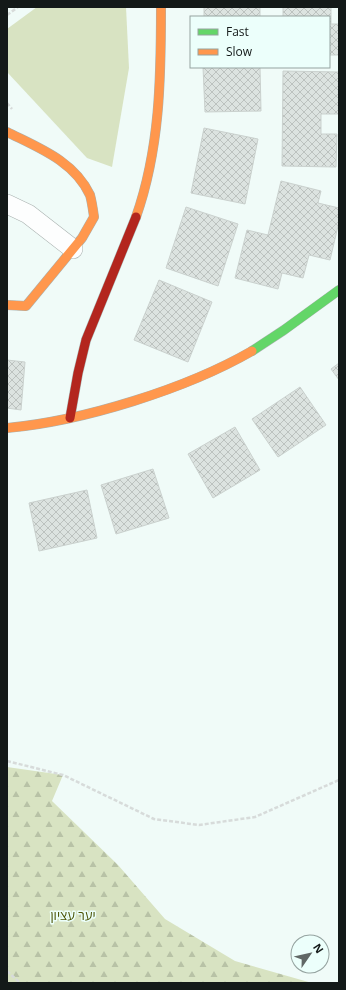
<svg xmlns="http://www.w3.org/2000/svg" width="346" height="990" viewBox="0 0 346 990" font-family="'Open Sans',Heebo,sans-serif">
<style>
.forest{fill:url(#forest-firs)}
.park{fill:#d8e3c2}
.building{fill:url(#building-cross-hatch);stroke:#cad1ce}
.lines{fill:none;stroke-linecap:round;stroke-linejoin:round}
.street-casing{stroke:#a9b1af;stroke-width:20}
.fast-casing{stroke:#a9b1af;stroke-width:10}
.slow-casing{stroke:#a9b1af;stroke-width:10}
.jam-casing{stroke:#a9b1af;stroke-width:10}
.path{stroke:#d7dbda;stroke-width:2.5;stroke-dasharray:4 2;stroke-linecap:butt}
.street{stroke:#fdfefe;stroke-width:19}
.fast{stroke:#63d668;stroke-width:9}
.slow{stroke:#ff974d;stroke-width:9}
.jam{stroke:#b3261e;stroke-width:9}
.labels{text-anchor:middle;stroke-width:3;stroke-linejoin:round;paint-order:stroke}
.park-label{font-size:13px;fill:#4a5202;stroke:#ecfffb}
</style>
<defs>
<pattern id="forest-firs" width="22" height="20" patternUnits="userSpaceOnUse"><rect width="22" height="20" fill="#d8e3c2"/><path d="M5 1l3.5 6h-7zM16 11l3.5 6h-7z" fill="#b8c2a6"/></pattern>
<pattern id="building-cross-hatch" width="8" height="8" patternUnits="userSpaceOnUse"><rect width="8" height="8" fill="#dce3e0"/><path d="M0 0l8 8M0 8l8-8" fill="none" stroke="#bcc2bf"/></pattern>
</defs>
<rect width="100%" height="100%" fill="#f0fbf8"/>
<path class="forest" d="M7 767 63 775 52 801 118 865 165 919 235 961 312 983H7Z"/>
<path class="park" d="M37 7H126L129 68 112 167 87 158 7 72V29Z"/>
<g class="building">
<rect x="204" y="7" width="56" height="10"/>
<path d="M283 7H331V24H339V55H329V17H283Z"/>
<path d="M203 67H260L261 111 205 112Z"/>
<path d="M283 71 339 72V114H321V134H337L336 167 282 166Z"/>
<path d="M204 128 258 139 245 204 191 193Z"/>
<path d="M281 181 321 191 318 203 339 208V222L330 260 309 255 303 278 282 273 278 289 235 278 247 230 268 235Z"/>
<path d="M186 207 238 224 218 286 166 268Z"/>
<path d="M159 280 212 302 188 362 134 340Z"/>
<path d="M7 360 25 362 21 410 7 408Z"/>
<path d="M339 363V380L331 369Z"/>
<path d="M300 387 326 425 278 457 252 419Z"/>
<path d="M235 427 260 470 213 498 188 454Z"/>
<path d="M153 469 169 518 116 534 101 485Z"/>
<path d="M87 490 97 538 39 551 29 503Z"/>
</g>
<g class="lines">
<defs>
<path id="street" d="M7 204 28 214 73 249"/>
<path id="fast" d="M252 351 284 330 339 290"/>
<g id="slow">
<path d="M7 132C39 148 74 161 90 195 92 202 93 210 94 217L82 238 26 306 7 305"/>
<path d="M136 217C160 149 161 78 161 7"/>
<path d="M7 428C83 421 186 389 252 351"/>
</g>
<path id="jam" d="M70 418 78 373 86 340 136 217"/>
</defs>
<use href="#street" class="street-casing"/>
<use href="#fast" class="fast-casing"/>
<use href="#slow" class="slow-casing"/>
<use href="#jam" class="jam-casing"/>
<g class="path">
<path d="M7 15 18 7"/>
<path d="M7 103 12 109"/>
<path d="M7 761 63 775 154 819 199 825 255 817 339 780"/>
<path d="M7 971 20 983"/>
</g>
<use href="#street" class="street"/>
<use href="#fast" class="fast"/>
<use href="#slow" class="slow"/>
<use href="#jam" class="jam"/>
</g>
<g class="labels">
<g class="park-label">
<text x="73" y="920">יער עציון</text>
</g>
</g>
<rect width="346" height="990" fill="none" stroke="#131918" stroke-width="16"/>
<rect x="190" y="16" width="140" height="52" fill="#ecfffb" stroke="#95a3a0"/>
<rect x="198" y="29" width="20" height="6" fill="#63d668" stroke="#95a3a0"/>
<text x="226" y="36" font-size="12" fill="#131918">Fast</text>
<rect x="198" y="49" width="20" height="6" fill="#ff974d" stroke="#95a3a0"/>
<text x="226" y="56" font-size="12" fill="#131918">Slow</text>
<g transform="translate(310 954) rotate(56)"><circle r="19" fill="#ecfffb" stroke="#95a3a0"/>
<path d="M0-3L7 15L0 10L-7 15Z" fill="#606866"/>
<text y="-6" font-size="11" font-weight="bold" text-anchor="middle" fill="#131918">N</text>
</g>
</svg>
